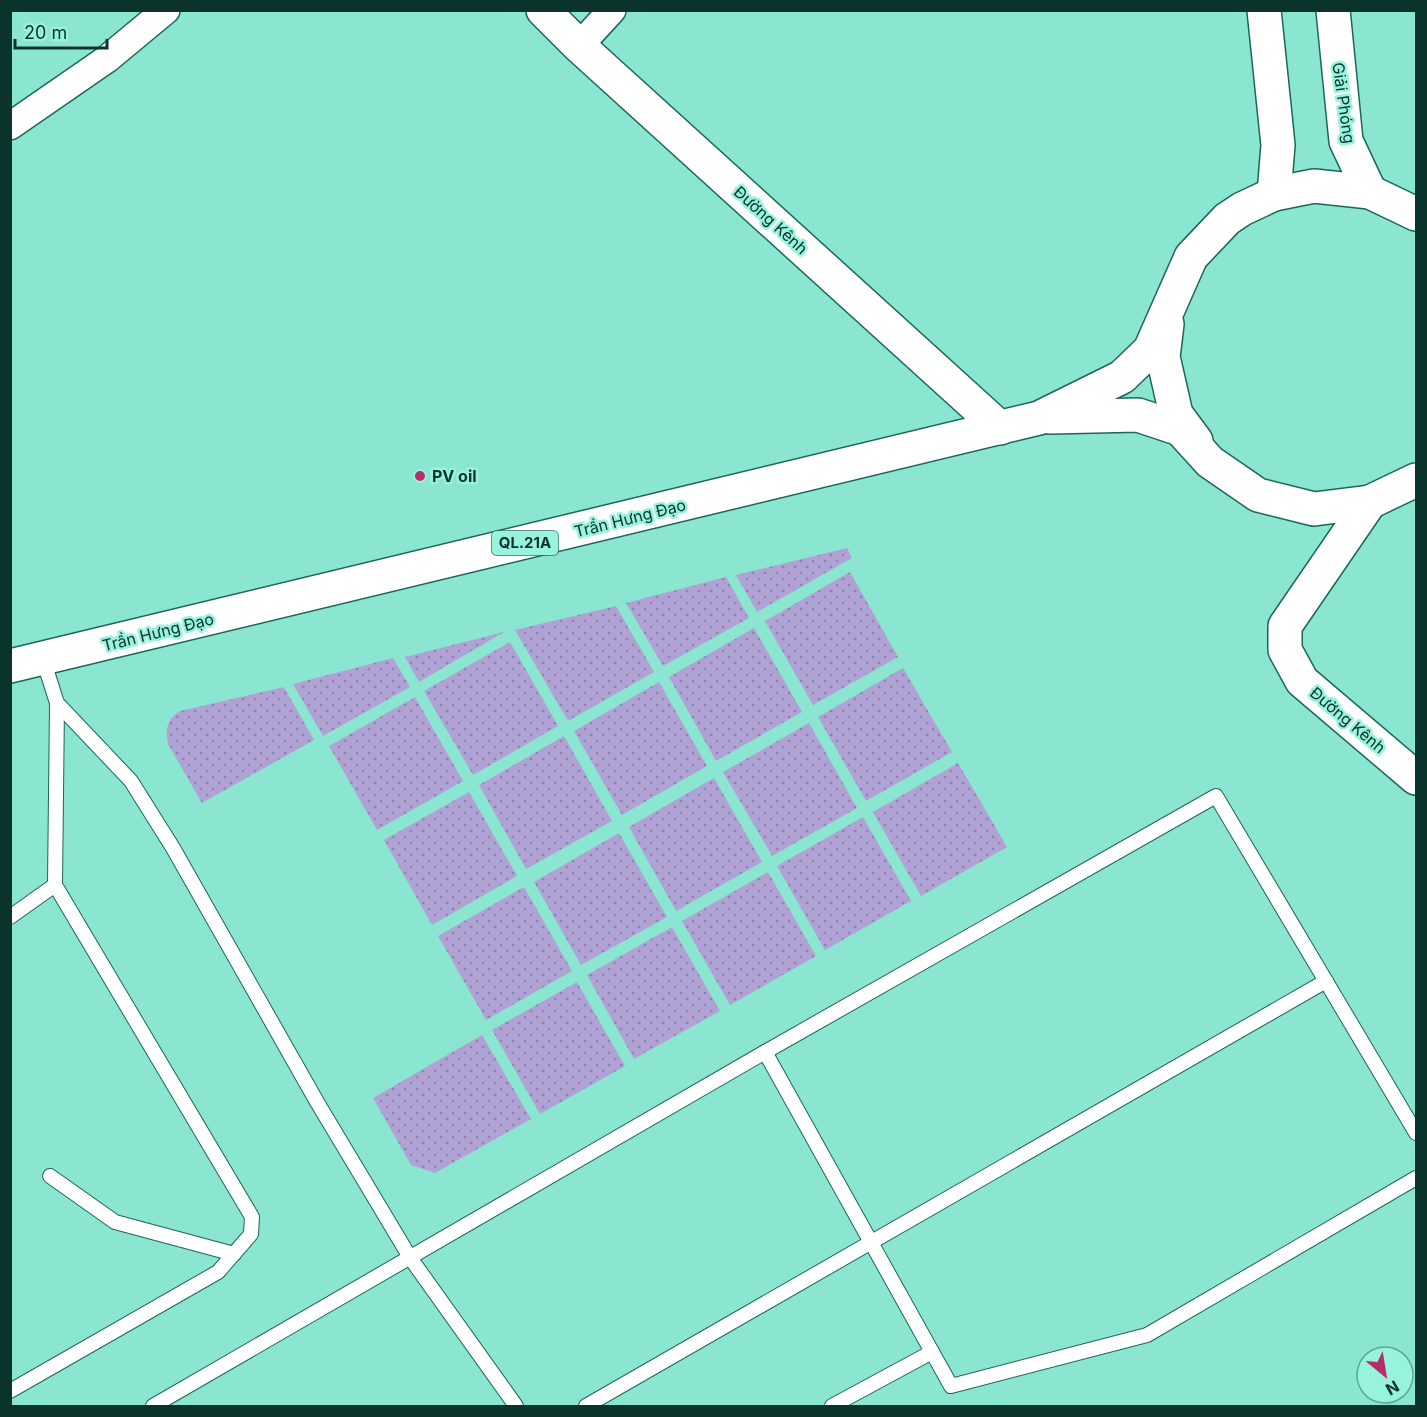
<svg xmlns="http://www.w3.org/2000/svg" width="1427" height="1417" viewBox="0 0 1427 1417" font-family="Inter,sans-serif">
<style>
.grass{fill:url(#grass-dots)}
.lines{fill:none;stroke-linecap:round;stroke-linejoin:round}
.lane-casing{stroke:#1c6658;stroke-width:16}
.street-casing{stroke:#1c6658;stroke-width:30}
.secondary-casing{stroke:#1c6658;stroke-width:36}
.primary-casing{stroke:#1c6658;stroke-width:36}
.lane{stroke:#fff;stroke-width:14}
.street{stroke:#fff;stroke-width:27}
.secondary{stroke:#fff;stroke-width:33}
.primary{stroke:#fff;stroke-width:33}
.poi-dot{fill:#b62d6c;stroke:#97f3de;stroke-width:2}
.labels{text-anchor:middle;stroke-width:5;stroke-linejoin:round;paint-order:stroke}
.shield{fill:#97f3de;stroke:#346d61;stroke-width:1.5}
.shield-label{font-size:15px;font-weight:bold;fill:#0a332b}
.street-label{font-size:16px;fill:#0a332b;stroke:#97f3de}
.poi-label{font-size:16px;font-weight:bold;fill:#0a332b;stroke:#97f3de;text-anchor:start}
</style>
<defs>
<pattern id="grass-dots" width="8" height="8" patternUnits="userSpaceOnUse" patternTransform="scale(1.5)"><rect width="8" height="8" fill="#b0a2d4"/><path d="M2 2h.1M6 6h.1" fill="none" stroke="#8d85ac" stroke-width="1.8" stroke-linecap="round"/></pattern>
</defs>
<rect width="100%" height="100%" fill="#8ae6d1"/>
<g class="grass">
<path d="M847 548 852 558 757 612 736 575Z"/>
<path d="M850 572 898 657 813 705 765 621Z"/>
<path d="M726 577 749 618 663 666 626 603Z"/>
<path d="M616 606 654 672 568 721 515 630Z"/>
<path d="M754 628 802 712 716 761 669 677Z"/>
<path d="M504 632 419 682 405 657Z"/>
<path d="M510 642 558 726 473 775 424 691Z"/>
<path d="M393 658 410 687 323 736 293 684Z"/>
<path d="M903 668 952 752 866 801 818 717Z"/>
<path d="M659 682 707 766 622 815 574 731Z"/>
<path d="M284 687 314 740 202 803 168 744C165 729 167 719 180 711Z"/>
<path d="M415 697 463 781 377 830 329 746Z"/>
<path d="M809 723 857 808 772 856 723 772Z"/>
<path d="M564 736 612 821 526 869 479 785Z"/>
<path d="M958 763 1007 847 921 896 873 812Z"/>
<path d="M714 778 762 862 676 911 629 827Z"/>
<path d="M469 792 517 876 432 925 384 840Z"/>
<path d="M863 817 911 901 825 950 777 866Z"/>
<path d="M619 833 667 917 581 965 534 882Z"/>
<path d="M768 872 816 956 730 1005 682 921Z"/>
<path d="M524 887 572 971 486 1020 438 936Z"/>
<path d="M672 927 720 1011 634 1059 587 975Z"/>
<path d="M577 982 625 1066 540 1114 492 1030Z"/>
<path d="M482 1035 531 1119 435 1173 411 1165 373 1098Z"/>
</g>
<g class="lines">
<defs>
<g id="lane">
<path d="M43 659 57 703 131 781 173 848 317 1102 411 1259 516 1406"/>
<path d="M10 917 55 885"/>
<path d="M765 1052 951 1386 1147 1335 1416 1178"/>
<path d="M50 1176 115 1222 234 1254"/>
<path d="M10 1391 218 1272 251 1234 252 1217 55 885 57 703"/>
<path d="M153 1406 765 1052 1216 796 1416 1133"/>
<path d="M586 1406 1326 981"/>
<path d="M832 1406 932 1352"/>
</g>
<g id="street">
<path d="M579 46 612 10"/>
<path d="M10 126 107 59 166 10"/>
</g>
<g id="secondary">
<path d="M543 10 579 46 1000 428"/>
<path d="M1370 502 1285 626V650L1302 681 1416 778"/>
</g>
<g id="primary">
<path d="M1264 10 1278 145 1274 194"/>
<path d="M1333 10 1346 141 1370 192"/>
<path d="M1167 324 1163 357 1176 414 1196 441"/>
<path d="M1050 417 1138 415 1180 429 1210 462 1258 495 1314 509 1370 502 1416 480"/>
<path d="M10 666 1039 418 1122 377 1150 350 1191 257 1227 219 1242 209 1274 194 1314 186 1370 192 1416 214"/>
</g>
</defs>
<use href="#lane" class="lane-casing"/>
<use href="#street" class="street-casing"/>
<use href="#secondary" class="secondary-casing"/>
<use href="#primary" class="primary-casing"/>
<use href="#lane" class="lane"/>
<use href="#street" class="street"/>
<use href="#secondary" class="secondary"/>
<use href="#primary" class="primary"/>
</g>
<circle class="poi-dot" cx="420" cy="476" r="6"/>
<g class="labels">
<rect class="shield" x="492" y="531" width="66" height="24" rx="4.5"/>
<g class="shield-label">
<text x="525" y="548">QL.21A</text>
</g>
<g class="street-label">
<text transform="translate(1344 103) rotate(82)" y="6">Giải Phóng</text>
<text transform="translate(771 220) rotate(42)" y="6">Đường Kênh</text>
<text transform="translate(630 518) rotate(-14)" y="6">Trần Hưng Đạo</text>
<text transform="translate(158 632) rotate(-14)" y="6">Trần Hưng Đạo</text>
<text transform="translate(1348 720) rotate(40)" y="6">Đường Kênh</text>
</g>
<g class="poi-label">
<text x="432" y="482">PV oil</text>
</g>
</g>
<rect width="1427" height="1417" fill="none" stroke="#0a332b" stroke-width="24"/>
<g transform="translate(1385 1375) rotate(150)"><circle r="28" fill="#97f3de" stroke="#5fa696" stroke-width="1.5"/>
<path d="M0-4.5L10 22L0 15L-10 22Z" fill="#b62d6c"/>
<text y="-9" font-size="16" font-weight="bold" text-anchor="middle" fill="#0a332b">N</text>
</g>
<path d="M15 39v9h92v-9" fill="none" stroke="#0a332b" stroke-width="3"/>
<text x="24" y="39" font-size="18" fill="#0a332b" stroke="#97f3de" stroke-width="4.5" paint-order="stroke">20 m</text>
</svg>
